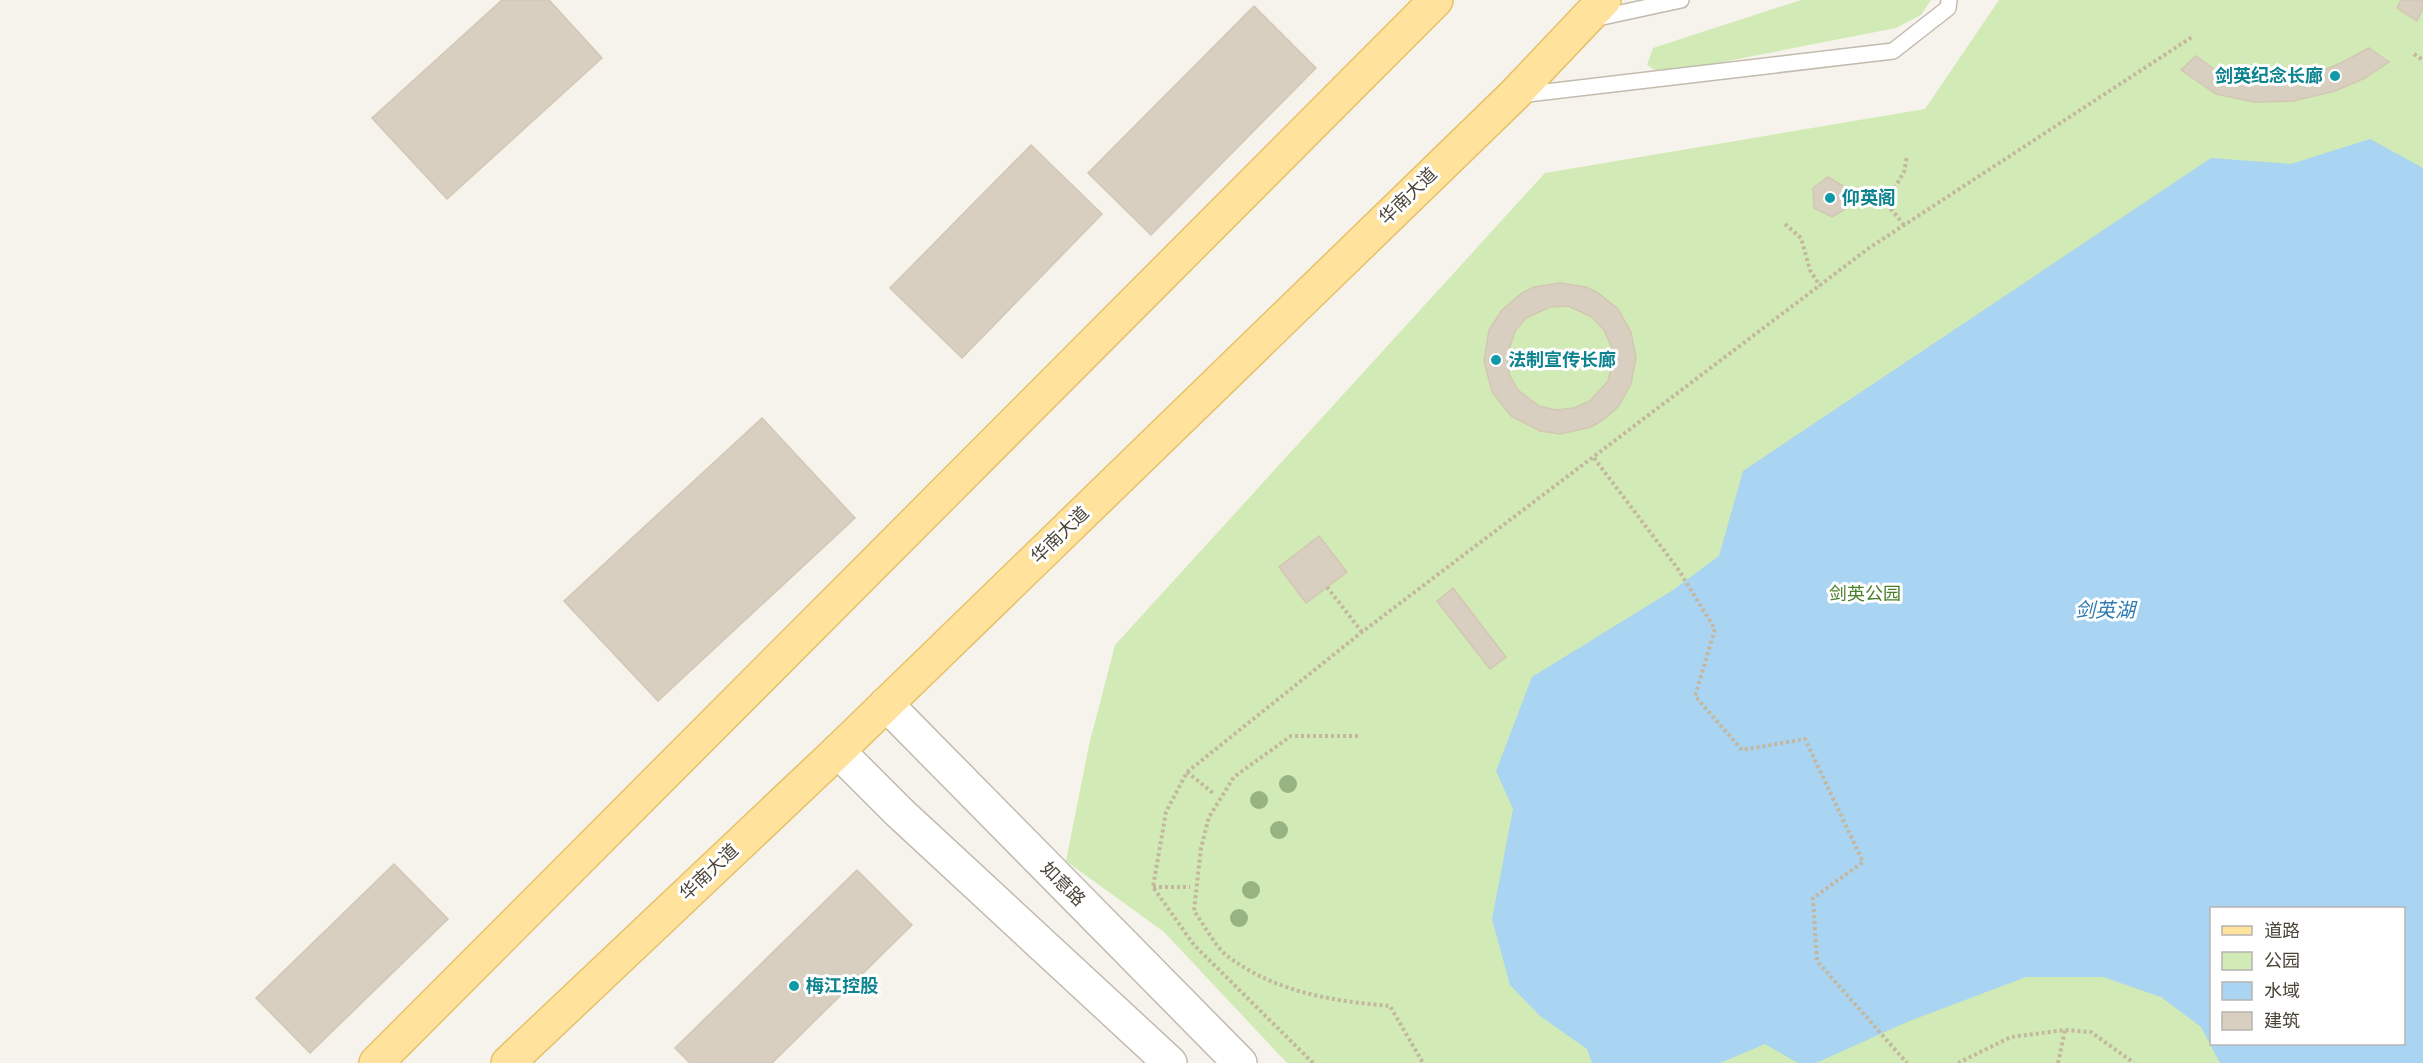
<svg xmlns="http://www.w3.org/2000/svg" width="2423" height="1063" viewBox="0 0 2423 1063" font-family="Cabin,'Noto Sans SC',sans-serif">
<style>
.green{fill:#d2eab5;fill-rule:evenodd}
.water{fill:#a9d4f2;fill-rule:evenodd}
.building{fill:#d8cfc1;stroke:#d3c7b4;stroke-width:1.5;fill-rule:evenodd}
.lines{fill:none;stroke-linecap:round;stroke-linejoin:round}
.service-casing{stroke:#c2bbae;stroke-width:18}
.tertiary-casing{stroke:#c2bbae;stroke-width:36}
.primary-casing{stroke:#e6c16a;stroke-width:36}
.path{stroke:#c4b79f;stroke-width:4;stroke-dasharray:3 3;stroke-linecap:butt}
.service{stroke:#fff;stroke-width:15}
.tertiary{stroke:#fff;stroke-width:33}
.primary{stroke:#ffe39c;stroke-width:33}
.tree{fill:#97b381}
.culture-dot{fill:#0f9aa8;stroke:#fff;stroke-width:2}
.labels{text-anchor:middle;stroke-width:6;stroke-linejoin:round;paint-order:stroke}
.culture-label{font-size:18px;font-weight:bold;fill:#0d838f;stroke:#fff;text-anchor:start}
.street-label{font-size:18px;fill:#4b4439;stroke:#fff}
.park-label{font-size:18px;fill:#4a7f2a;stroke:#fff}
.water-label{font-size:20px;font-style:italic;fill:#2e7ab2;stroke:#fff}
</style>
<rect width="100%" height="100%" fill="#f6f3ec"/>
<g class="green">
<path d="M1801 0H1931L1921 15 1896 28 1661 74 1647 65 1653 48Z"/>
<path d="M1999 0H2423V1063H1287L1164 932 1066 861 1089 745 1115 645 1545 173 1925 109ZM2212 908H2404V1044H2212Z"/>
</g>
<path class="water" d="M2370 139 2423 168V1063H2220L2201 1027 2161 997 2103 977H2026L1907 1022 1816 1063H1798L1765 1044 1720 1063H1592L1587 1049 1540 1016 1510 985 1492 919 1513 809 1496 771 1532 677 1673 590 1719 556 1743 471 2211 158 2291 164ZM2212 908H2404V1044H2212Z"/>
<g class="building">
<path d="M502 0H549L602 58 447 199 372 118Z"/>
<path d="M2401 0H2423V8L2417 21 2397 8Z"/>
<path d="M1254 6 1316 68 1151 235 1088 173Z"/>
<path d="M2369 48 2389 62 2365 78 2335 91 2293 101 2254 102 2216 94 2181 70 2196 56 2214 69 2240 79 2273 81 2311 75 2341 63Z"/>
<path d="M1031 145 1102 214 962 358 890 288Z"/>
<path d="M1828 177 1846 188 1847 208 1832 217 1814 208 1813 188Z"/>
<path d="M1560 283 1586 287 1598 293 1618 309 1631 332 1636 358 1631 384 1618 407 1603 420 1591 427 1560 434 1540 431 1511 416 1492 392 1484 361 1489 330 1502 310 1522 293 1534 287ZM1568 306 1592 317 1604 330 1611 346 1612 364 1608 381 1590 401 1574 408 1556 410 1539 406 1518 390 1509 374 1507 356 1515 331 1526 318 1550 307Z"/>
<path d="M762 418 855 518 658 701 564 601Z"/>
<path d="M1319 536 1347 572 1306 603 1279 567Z"/>
<path d="M1453 588 1506 657 1490 669 1437 601Z"/>
<path d="M394 864 448 919 310 1053 256 998Z"/>
<path d="M857 870 912 925 772 1063H690L675 1048Z"/>
</g>
<g class="lines">
<defs>
<g id="service">
<path d="M1593 19 1681 0"/>
<path d="M1520 95 1893 51 1948 8 1949 0"/>
</g>
<g id="tertiary">
<path d="M886 704 1240 1063"/>
<path d="M838 751 900 813 1170 1063"/>
</g>
<g id="primary">
<path d="M376 1063 1436 0"/>
<path d="M508 1063 838 751 1514 95 1604 0"/>
</g>
</defs>
<use href="#service" class="service-casing"/>
<use href="#tertiary" class="tertiary-casing"/>
<use href="#primary" class="primary-casing"/>
<g class="path">
<path d="M2414 54 2423 60"/>
<path d="M1785 224 1801 238 1810 270 1820 286"/>
<path d="M1904 225 1891 209 1892 192 1904 172 1907 156"/>
<path d="M1594 458 1678 569 1715 629 1695 696 1742 750 1805 739 1863 862 1813 898 1817 961 1907 1063"/>
<path d="M1327 587 1362 632"/>
<path d="M1358 736H1291L1234 777 1209 817 1201 848 1194 911C1203 923 1215 946 1226 955 1274 992 1332 1001 1390 1006L1423 1063"/>
<path d="M1187 772 1213 793"/>
<path d="M1153 887H1190"/>
<path d="M1313 1063 1194 945 1153 887 1166 812 1187 772 1362 632 1869 248 2192 37"/>
<path d="M1958 1063 2011 1037 2065 1030 2091 1032 2134 1063"/>
<path d="M2058 1063 2065 1030"/>
</g>
<use href="#service" class="service"/>
<use href="#tertiary" class="tertiary"/>
<use href="#primary" class="primary"/>
</g>
<g class="tree">
<circle cx="1288" cy="784" r="9"/>
<circle cx="1259" cy="800" r="9"/>
<circle cx="1279" cy="830" r="9"/>
<circle cx="1251" cy="890" r="9"/>
<circle cx="1239" cy="918" r="9"/>
</g>
<g class="culture-dot">
<circle cx="2335" cy="76" r="6"/>
<circle cx="1830" cy="198" r="6"/>
<circle cx="1496" cy="360" r="6"/>
<circle cx="794" cy="986" r="6"/>
</g>
<g class="labels">
<g class="culture-label">
<text x="2323" y="82" text-anchor="end">剑英纪念长廊</text>
<text x="1842" y="204">仰英阁</text>
<text x="1508" y="366">法制宣传长廊</text>
<text x="806" y="992">梅江控股</text>
</g>
<g class="street-label">
<text transform="translate(1408 196) rotate(-44)" y="6">华南大道</text>
<text transform="translate(1060 535) rotate(-44)" y="6">华南大道</text>
<text transform="translate(709 872) rotate(-43)" y="6">华南大道</text>
<text transform="translate(1063 884) rotate(45)" y="6">如意路</text>
</g>
<g class="park-label">
<text x="1865" y="600">剑英公园</text>
</g>
<g class="water-label">
<text x="2105" y="617">剑英湖</text>
</g>
</g>
<rect x="2210" y="907" width="195" height="138" fill="#ffffff" stroke="#b7b4b0" stroke-width="1.5"/>
<rect x="2222" y="926" width="30" height="9" fill="#ffe39c" stroke="#b7b4b0" stroke-width="1.5"/>
<text x="2264" y="937" font-size="18" fill="#4b4439">道路</text>
<rect x="2222" y="952" width="30" height="18" fill="#d2eab5" stroke="#b7b4b0" stroke-width="1.5"/>
<text x="2264" y="967" font-size="18" fill="#4b4439">公园</text>
<rect x="2222" y="982" width="30" height="18" fill="#a9d4f2" stroke="#b7b4b0" stroke-width="1.5"/>
<text x="2264" y="997" font-size="18" fill="#4b4439">水域</text>
<rect x="2222" y="1012" width="30" height="18" fill="#d8cfc1" stroke="#b7b4b0" stroke-width="1.5"/>
<text x="2264" y="1027" font-size="18" fill="#4b4439">建筑</text>
</svg>
